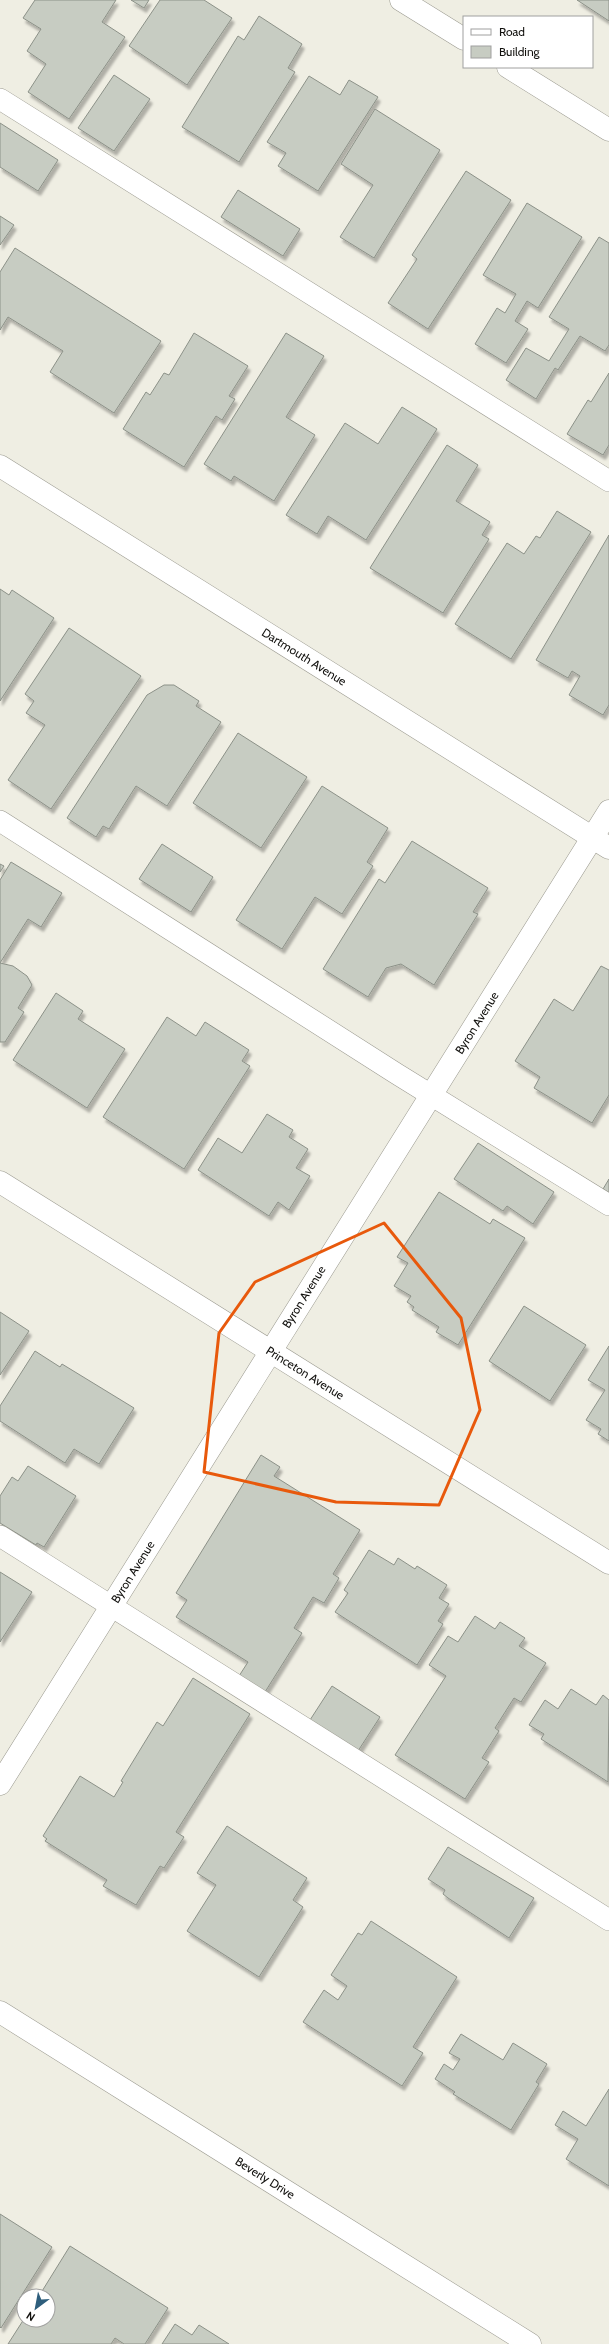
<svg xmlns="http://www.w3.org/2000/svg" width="609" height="2344" viewBox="0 0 609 2344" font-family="Cabin,sans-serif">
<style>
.building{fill:#c7ccc2;stroke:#8c9188;filter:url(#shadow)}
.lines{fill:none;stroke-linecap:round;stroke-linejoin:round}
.lane-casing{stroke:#9b9a90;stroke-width:22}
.street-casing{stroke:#9b9a90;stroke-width:23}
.secondary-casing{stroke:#9b9a90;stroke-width:23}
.lane{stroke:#fff;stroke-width:21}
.street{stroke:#fff;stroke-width:22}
.secondary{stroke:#fff;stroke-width:22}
.marked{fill:none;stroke:#e8590c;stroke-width:3;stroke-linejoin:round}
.labels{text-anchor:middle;stroke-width:3;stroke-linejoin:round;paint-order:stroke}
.street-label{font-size:12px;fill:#12110e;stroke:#fff}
</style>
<defs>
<filter id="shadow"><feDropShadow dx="2.5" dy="4.5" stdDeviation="1" flood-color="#0004"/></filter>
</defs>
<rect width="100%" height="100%" fill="#efeee3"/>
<g class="building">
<path d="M35 0H116L102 22 125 37 69 119 28 92 46 64 27 51 41 29 23 18Z"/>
<path d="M131 0H149L144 8Z"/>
<path d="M160 0H204L232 18 187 85 129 46Z"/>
<path d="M577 0H609V21Z"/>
<path d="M259 16 302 44 288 68 295 72 239 162 182 127 238 36 244 40Z"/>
<path d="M114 75 150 99 114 151 78 128Z"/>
<path d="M309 76 340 95 349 80 378 97 318 191 278 166 286 153 267 142Z"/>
<path d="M375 109 440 150 374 258 340 237 373 185 341 164Z"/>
<path d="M0 123 58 160 38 191 0 167Z"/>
<path d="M466 171 511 200 428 329 388 303 417 259 412 255Z"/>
<path d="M238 190 300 229 283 256 221 217Z"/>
<path d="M527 203 582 237 538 308 527 301 515 321 528 329 506 363 475 344 497 308 505 313 516 294 483 275Z"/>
<path d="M0 216 14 225 0 245Z"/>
<path d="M599 237 609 243V345L605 351 580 336 558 370 555 368 536 399 506 380 526 348 549 361 569 329 549 317Z"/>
<path d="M15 248 161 341 114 413 50 372 63 351 8 317 0 330V272Z"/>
<path d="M194 333 248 366 229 396 235 399 222 420 216 416 184 467 123 429 146 392 150 395 164 373 169 375Z"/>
<path d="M286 333 324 356 286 417 315 435 274 501 234 476 231 481 204 464Z"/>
<path d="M609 373V445L603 455 567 434 588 400 591 402Z"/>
<path d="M402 407 437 429 366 540 328 516 317 534 286 515 345 423 378 444Z"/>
<path d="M447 445 478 465 456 501 490 522 482 535 489 539 443 613 370 568Z"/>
<path d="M557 511 591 532 511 659 455 624 507 543 524 554 536 536 540 538Z"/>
<path d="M609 535V705L603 715 569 695 580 676 572 671 568 678 536 660Z"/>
<path d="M0 589 9 595 12 590 54 618 0 701Z"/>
<path d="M69 628 141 676 51 809 8 780 45 725 26 713 34 701 25 694Z"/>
<path d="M164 685H174L199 701 196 706 221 722 167 806 136 786 109 829 103 826 96 837 67 818 147 695Z"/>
<path d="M238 733 307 777 261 848 193 803Z"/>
<path d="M322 786 388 828 367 862 373 866 342 914 315 897 282 949 236 920Z"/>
<path d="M412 841 488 888 473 912 478 914 434 985 401 964 386 968 368 997 323 969 379 879 385 883Z"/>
<path d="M162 844 213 877 191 912 139 879Z"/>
<path d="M11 862 62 893 41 927 28 919 0 963 13 966 27 976 32 985 18 1008 24 1012 5 1042H0V880Z"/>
<path d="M0 864 4 866 0 872Z"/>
<path d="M601 966 609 970V1095L592 1123 534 1088 540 1077 515 1061 554 999 573 1011Z"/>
<path d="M56 993 83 1011 78 1019 125 1049 87 1108 13 1060Z"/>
<path d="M167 1017 196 1036 205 1022 249 1050 242 1061 250 1066 184 1169 103 1117Z"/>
<path d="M267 1114 293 1130 289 1137 308 1149 296 1168 310 1176 289 1210 278 1202 269 1216 198 1170 218 1138 242 1153Z"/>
<path d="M478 1143 554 1192 533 1224 507 1206 503 1211 454 1179Z"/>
<path d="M609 1179V1193L603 1189Z"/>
<path d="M439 1192 490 1224 493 1219 525 1238 458 1345 436 1332 439 1327 412 1310 414 1307 407 1302 411 1296 394 1286 408 1263 397 1257Z"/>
<path d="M524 1306 586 1345 550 1401 489 1361Z"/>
<path d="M0 1312 29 1331 0 1375Z"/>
<path d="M609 1346V1441L598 1434 601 1429 586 1420 605 1390 588 1380Z"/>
<path d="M35 1351 60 1367 62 1364 134 1408 99 1464 74 1449 65 1463 0 1421V1406Z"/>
<path d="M261 1455 280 1467 274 1476 360 1530 333 1574 339 1578 324 1603 313 1597 294 1628 302 1633 265 1692 239 1676 248 1662 176 1617 187 1600 176 1593Z"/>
<path d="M28 1466 76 1496 44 1547 37 1543 36 1545 0 1523V1496L12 1477 18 1481Z"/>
<path d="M369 1550 394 1565 398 1558 415 1569 417 1566 447 1585 439 1598 449 1604 438 1621 443 1624 417 1665 335 1612 348 1593 344 1590Z"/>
<path d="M0 1572 32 1592 0 1642Z"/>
<path d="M475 1616 495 1629 500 1622 525 1638 519 1646 546 1663 521 1702 514 1698 495 1728 499 1731 482 1758 489 1762 465 1799 395 1755 446 1676 429 1665 448 1636 458 1642Z"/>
<path d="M193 1678 250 1714 176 1832 184 1837 164 1868 160 1866 136 1905 103 1886 107 1880 45 1841 47 1839 43 1836 80 1776 114 1797 123 1782 121 1781 157 1722 163 1726Z"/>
<path d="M332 1686 380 1717 358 1751 310 1720Z"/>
<path d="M571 1689 596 1705 603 1695 609 1700 608 1782 541 1739 544 1734 529 1725 545 1700 558 1709Z"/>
<path d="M227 1826 307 1878 293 1900 303 1907 259 1977 187 1931 216 1885 197 1873Z"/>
<path d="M448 1847 534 1898 509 1938 448 1898 443 1894 445 1890 428 1879Z"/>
<path d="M371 1921 457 1977 413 2047 423 2053 402 2086 303 2022 324 1990 338 2000 347 1986 331 1975 358 1933 362 1935Z"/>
<path d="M461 2034 503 2060 513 2043 547 2064 536 2082 539 2084 511 2130 453 2094 455 2092 435 2079 444 2064 453 2070 460 2059 449 2053Z"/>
<path d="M609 2089V2186L566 2159 578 2139 555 2125 563 2111 586 2126Z"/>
<path d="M0 2214 52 2247 1 2328 0 2327Z"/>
<path d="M70 2246 168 2308 145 2344H124L115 2338 111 2344H8L24 2319 48 2320V2296H39Z"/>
<path d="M175 2324 192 2335 199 2325 229 2344H162Z"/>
</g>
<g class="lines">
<defs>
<g id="lane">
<path d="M0 99 609 481"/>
<path d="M0 821 397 1074 609 1205"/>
<path d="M0 1536 609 1920"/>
</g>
<g id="street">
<path d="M401 0 464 39"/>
<path d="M508 67 609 130"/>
<path d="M0 466 609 848"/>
<path d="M0 1182 609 1563"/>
<path d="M0 1784 609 811"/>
</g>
<path id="secondary" d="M0 2012 530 2344"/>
</defs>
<use href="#lane" class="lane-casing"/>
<use href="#street" class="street-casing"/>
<use href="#secondary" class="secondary-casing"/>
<use href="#lane" class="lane"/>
<use href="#street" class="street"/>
<use href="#secondary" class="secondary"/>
</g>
<path class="marked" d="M384 1223 461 1318 480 1410 439 1505 336 1502 204 1472 219 1333 255 1282Z"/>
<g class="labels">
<g class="street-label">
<text transform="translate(304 657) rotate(32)" y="4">Dartmouth Avenue</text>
<text transform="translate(477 1023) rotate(-58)" y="4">Byron Avenue</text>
<text transform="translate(304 1297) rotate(-58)" y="4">Byron Avenue</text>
<text transform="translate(305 1373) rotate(32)" y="4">Princeton Avenue</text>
<text transform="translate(133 1572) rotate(-58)" y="4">Byron Avenue</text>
<text transform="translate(265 2178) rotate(32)" y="4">Beverly Drive</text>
</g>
</g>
<rect x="463" y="16" width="130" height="52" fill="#ffffff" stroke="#a0a09f"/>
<rect x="471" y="29" width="20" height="6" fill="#ffffff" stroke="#a0a09f"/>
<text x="499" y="36" font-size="12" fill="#12110e">Road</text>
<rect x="471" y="46" width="20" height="12" fill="#c7ccc2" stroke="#a0a09f"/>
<text x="499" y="56" font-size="12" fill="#12110e">Building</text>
<g transform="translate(36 2308) rotate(212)"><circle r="19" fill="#ffffff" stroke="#a0a09f"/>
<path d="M0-3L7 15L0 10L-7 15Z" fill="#2e5e7c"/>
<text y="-6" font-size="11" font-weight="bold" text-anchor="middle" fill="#12110e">N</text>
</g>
</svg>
